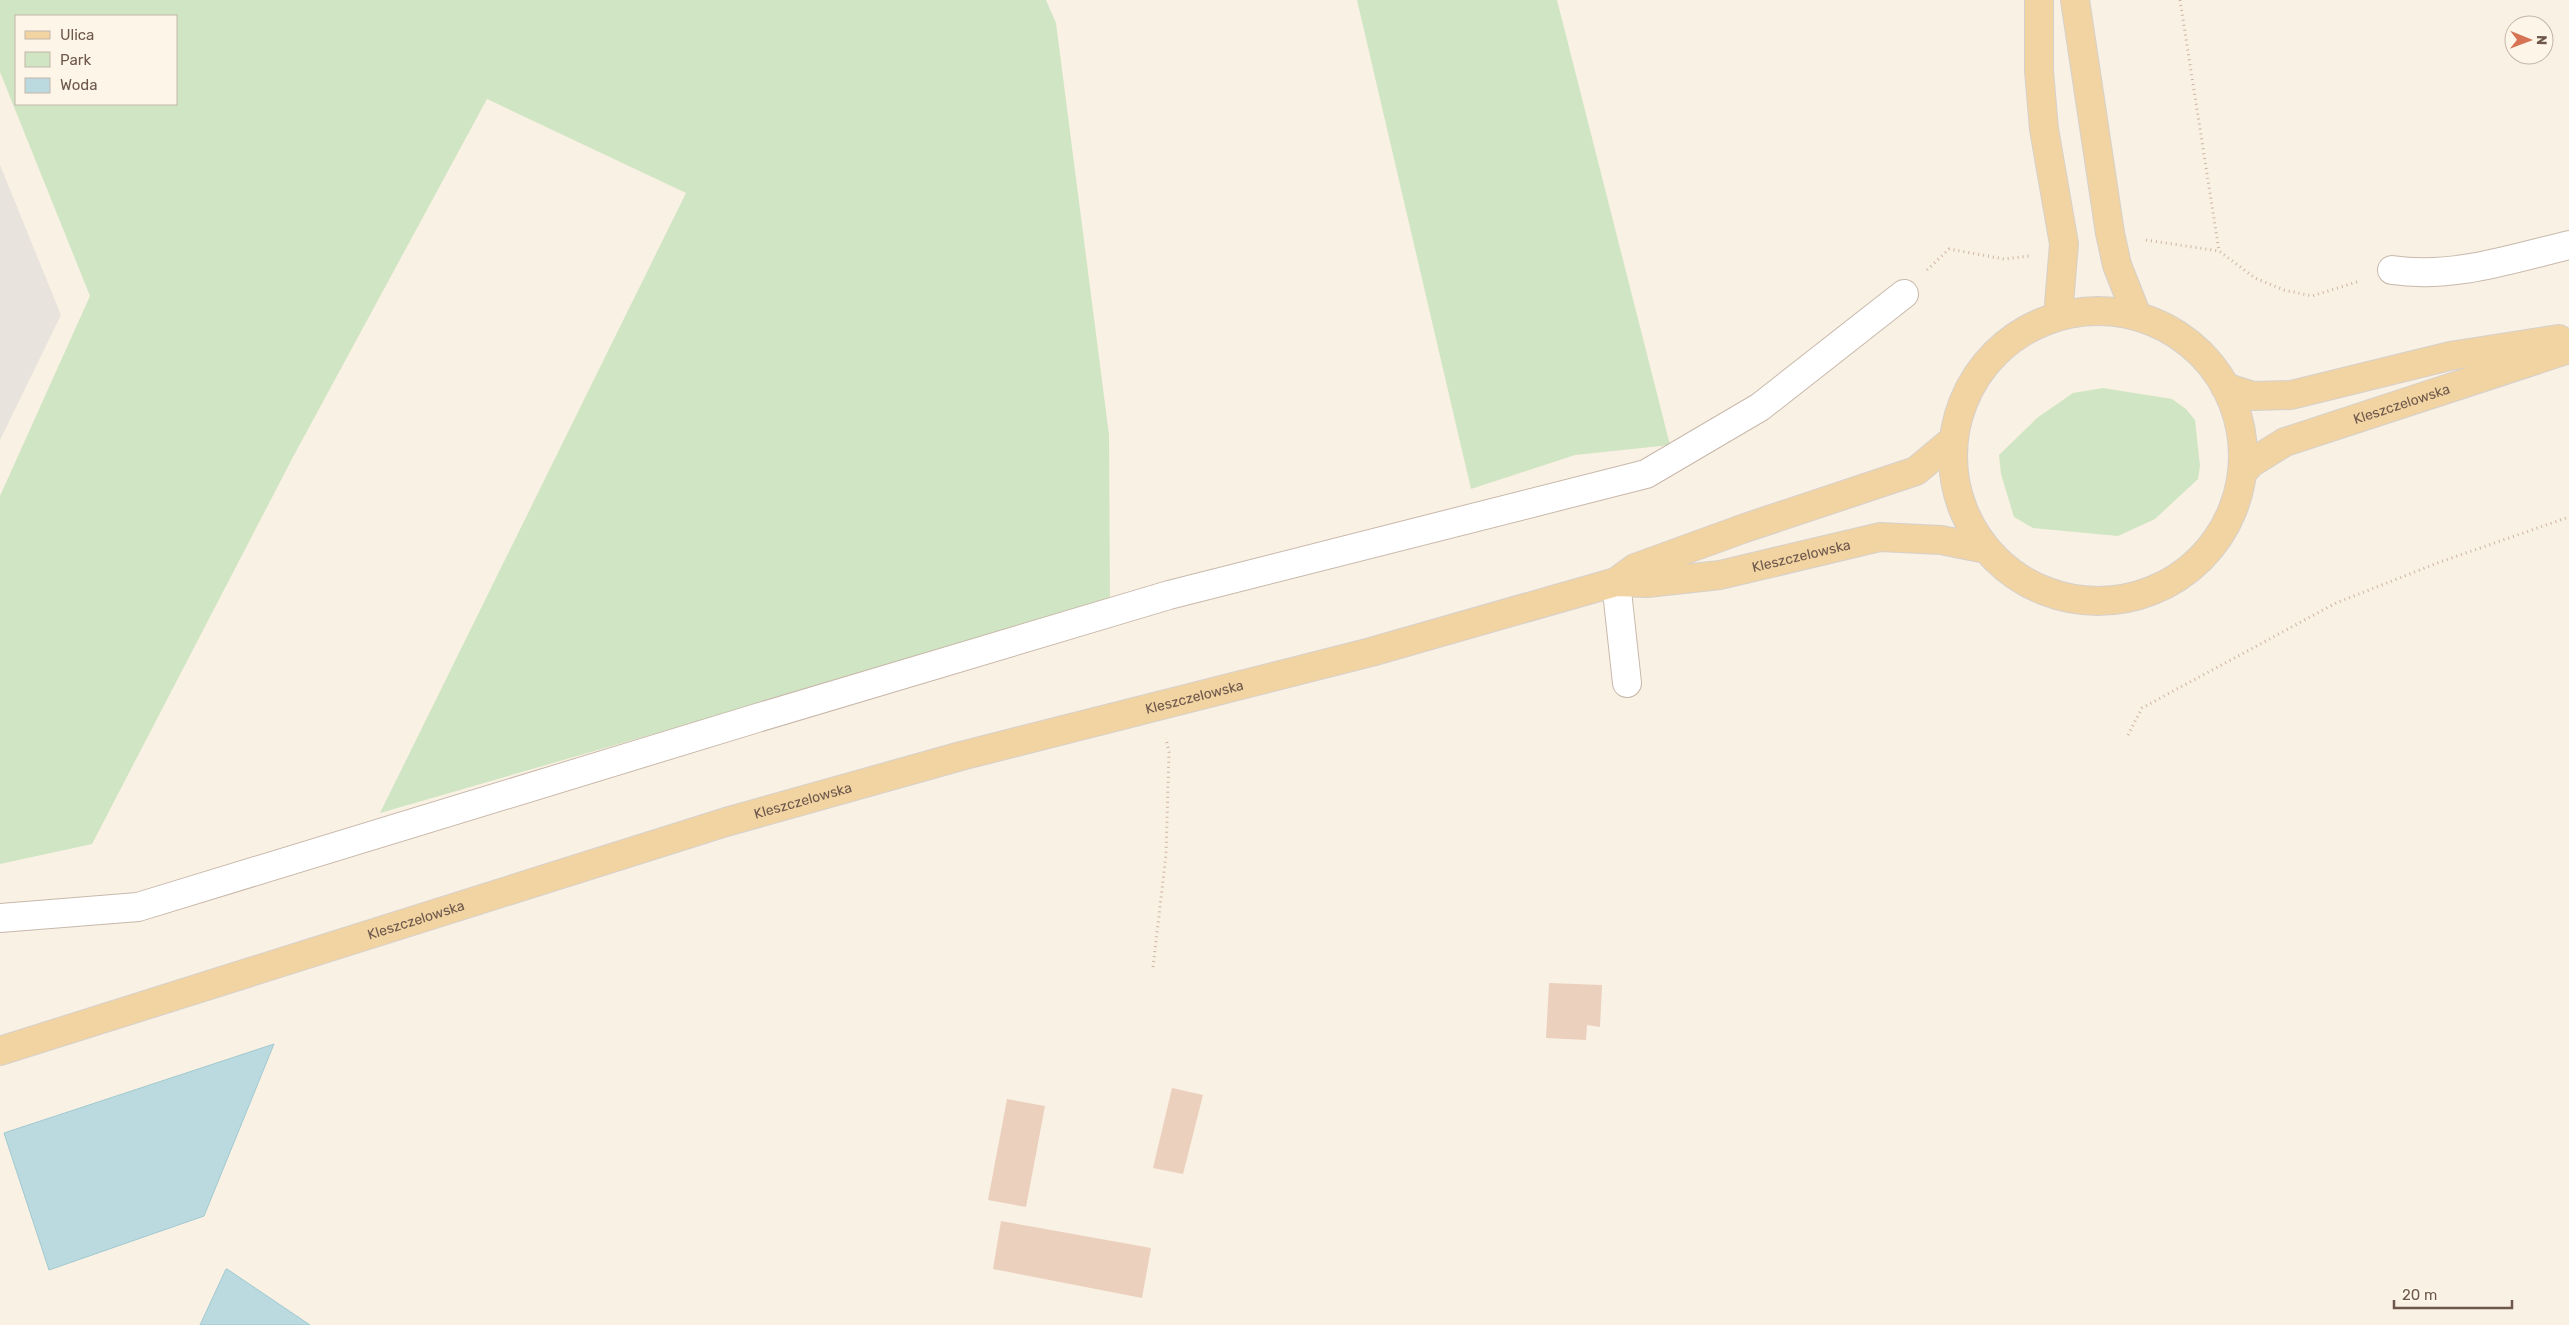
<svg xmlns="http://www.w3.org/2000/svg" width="2569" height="1325" viewBox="0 0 2569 1325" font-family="Rubik,sans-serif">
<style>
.industrial{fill:#e9e3dd}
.green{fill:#d0e5c3;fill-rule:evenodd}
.water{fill:#badae0;stroke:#a1c9d0}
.building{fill:#ebd0be}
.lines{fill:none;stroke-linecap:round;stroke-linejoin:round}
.minor-casing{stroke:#c8b8ab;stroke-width:30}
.major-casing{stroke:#d6d0cd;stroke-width:30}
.path{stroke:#cfb4a1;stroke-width:3;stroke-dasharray:1 4;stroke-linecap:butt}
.minor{stroke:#fff;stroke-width:28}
.major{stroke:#f1d4a2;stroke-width:28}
.labels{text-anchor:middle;stroke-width:4;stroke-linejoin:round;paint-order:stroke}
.street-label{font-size:14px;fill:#6e584c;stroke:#fdf5e8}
</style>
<rect width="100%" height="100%" fill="#f9f1e3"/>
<path class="industrial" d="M0 165 61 315 0 440Z"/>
<g class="green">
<path d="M0 0H1046L1056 23 1109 435 1110 602 380 813 686 193 487 99 293 457 92 844 0 864V496L90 296 0 72ZM16 16H176V104H16Z"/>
<path d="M1357 0H1557L1670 445 1575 455 1471 489Z"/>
<path d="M2103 388 2172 399 2186 409 2195 420 2200 466 2198 479 2155 519 2118 536 2033 528 2014 517 2001 474 1999 455 2037 418 2073 393Z"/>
</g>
<g class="water">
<path d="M274 1044 204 1216 49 1270 4 1133Z"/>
<path d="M226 1269H227L310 1325H200Z"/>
</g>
<g class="building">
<path d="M1549 983 1602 985 1600 1027 1587 1025 1586 1040 1546 1038Z"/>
<path d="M1172 1088 1203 1095 1183 1174 1153 1168Z"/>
<path d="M1007 1099 1045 1106 1026 1207 988 1200Z"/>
<path d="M1001 1221 1151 1248 1142 1298 993 1269Z"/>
</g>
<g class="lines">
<defs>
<g id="minor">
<path d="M2392 270C2453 279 2511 259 2569 245"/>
<path d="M1616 582 1627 683"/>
<path d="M0 918 138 907 757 718 1169 595 1646 474 1760 407 1904 294"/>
</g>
<g id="major">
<path d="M2039 0V71L2044 129 2064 244 2058 316"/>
<path d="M2075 0 2110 233 2117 265 2137 316"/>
<circle cx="2098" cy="456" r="145"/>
<path d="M2225 387 2253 396 2291 395 2450 356 2559 339"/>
<path id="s1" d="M2242 473 2251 463 2285 442 2569 349"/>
<path d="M1616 582 1635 568 1745 528 1916 471 1953 440"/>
<path id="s2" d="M0 1051 726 822 961 756 1371 652 1616 582 1647 583 1720 575 1880 537 1941 540 1986 549"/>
</g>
</defs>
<use href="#minor" class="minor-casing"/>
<use href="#major" class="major-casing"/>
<g class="path">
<path d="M2180 0 2219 251"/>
<path d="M2146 240 2219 251 2255 278 2284 290 2312 296 2360 281"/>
<path d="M1927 270 1949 249 2004 259 2029 256"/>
<path d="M2128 735 2142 708 2336 603 2440 562 2569 517"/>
<path d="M1153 967 1166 855 1169 752 1166 738"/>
</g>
<use href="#minor" class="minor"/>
<use href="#major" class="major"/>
</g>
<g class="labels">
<g class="street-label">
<text dy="5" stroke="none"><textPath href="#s1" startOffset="176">Kleszczelowska</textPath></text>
<text dy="5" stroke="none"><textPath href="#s2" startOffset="1871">Kleszczelowska</textPath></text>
<text dy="5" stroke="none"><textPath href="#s2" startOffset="1246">Kleszczelowska</textPath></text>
<text dy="5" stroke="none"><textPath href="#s2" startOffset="841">Kleszczelowska</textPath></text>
<text dy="5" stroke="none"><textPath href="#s2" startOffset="436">Kleszczelowska</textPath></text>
</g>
</g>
<rect x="15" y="15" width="162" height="90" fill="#fdf5e8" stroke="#c4b6aa"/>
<rect x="25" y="31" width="25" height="8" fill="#f1d4a2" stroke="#c4b6aa"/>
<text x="60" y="40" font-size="15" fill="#6e584c">Ulica</text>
<rect x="25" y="52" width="25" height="15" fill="#d0e5c3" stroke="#c4b6aa"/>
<text x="60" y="65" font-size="15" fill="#6e584c">Park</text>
<rect x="25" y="78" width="25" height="15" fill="#badae0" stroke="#c4b6aa"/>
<text x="60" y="90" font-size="15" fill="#6e584c">Woda</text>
<g transform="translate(2529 40) rotate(91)"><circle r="24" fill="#fdf5e8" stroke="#c4b6aa"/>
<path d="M0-4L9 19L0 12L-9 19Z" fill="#d67355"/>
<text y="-8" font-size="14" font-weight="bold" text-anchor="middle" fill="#6e584c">N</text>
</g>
<path d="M2394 1300v8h118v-8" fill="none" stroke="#6e584c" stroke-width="2.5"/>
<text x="2402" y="1300" font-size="15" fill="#6e584c" stroke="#fdf5e8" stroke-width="4" paint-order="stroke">20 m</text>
</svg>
